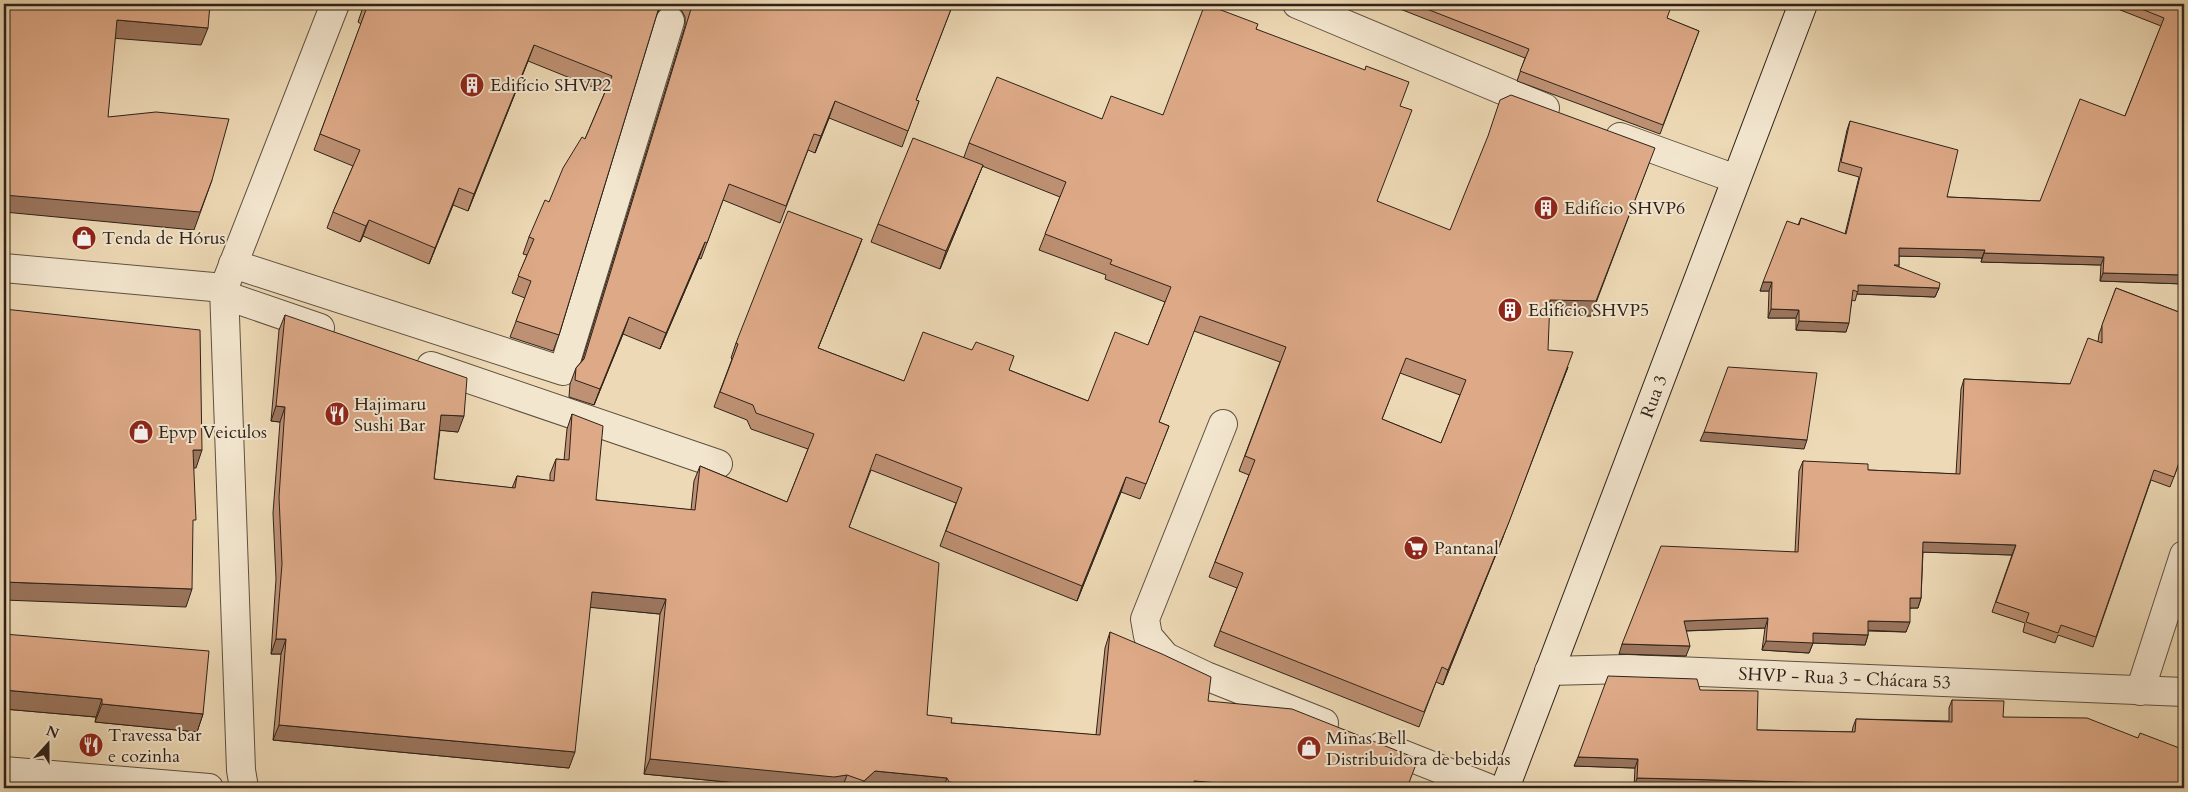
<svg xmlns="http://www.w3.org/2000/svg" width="2188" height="792" viewBox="0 0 2188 792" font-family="Cardo,serif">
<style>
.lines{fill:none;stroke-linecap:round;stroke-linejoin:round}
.minor-casing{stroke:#5e5040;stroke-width:30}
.tertiary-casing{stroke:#5e5040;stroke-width:30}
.secondary-casing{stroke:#2e2219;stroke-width:30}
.minor{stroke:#f3e6cf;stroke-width:28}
.tertiary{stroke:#f3e6cf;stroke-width:28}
.secondary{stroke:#f3e6cf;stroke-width:28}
.wall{fill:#be9174;stroke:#2e2219;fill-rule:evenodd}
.shaded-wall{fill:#9b765e;stroke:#2e2219}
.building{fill:#dda987;stroke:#2e2219;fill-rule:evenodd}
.labels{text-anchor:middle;stroke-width:4;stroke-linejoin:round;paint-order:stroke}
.poi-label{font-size:18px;fill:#2e2219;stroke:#f3e6cf;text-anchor:start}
.street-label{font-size:18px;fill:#2e2219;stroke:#f3e6cf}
</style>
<rect width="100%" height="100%" fill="#edd9b5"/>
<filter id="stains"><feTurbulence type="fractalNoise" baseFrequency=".004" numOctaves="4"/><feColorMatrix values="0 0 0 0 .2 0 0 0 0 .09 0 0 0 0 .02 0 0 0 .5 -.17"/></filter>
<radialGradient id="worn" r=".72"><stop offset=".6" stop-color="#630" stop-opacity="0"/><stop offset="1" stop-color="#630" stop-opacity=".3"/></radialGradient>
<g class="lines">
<defs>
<g id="minor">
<path d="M1297 4 1545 108"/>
<path d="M1620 137 1736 179"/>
<path d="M233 264 563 371 670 21"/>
<path d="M4 268 224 288"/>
<path d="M224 295 320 328"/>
<path d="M431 366 718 464"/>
<path d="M1223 424 1145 619 1148 636 1166 657 1206 676 1324 723"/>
<path id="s1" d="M1549 671 1627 669 2184 692"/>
<path d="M2140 691 2184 555"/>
<path d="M1382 746 1488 788"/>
<path d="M244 788 241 770 224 288 335 4"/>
</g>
<path id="tertiary" d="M4 771 209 788"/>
<g id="secondary">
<path id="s2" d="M1505 788 1803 4"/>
</g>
</defs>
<use href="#minor" class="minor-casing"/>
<use href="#tertiary" class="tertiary-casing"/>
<use href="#secondary" class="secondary-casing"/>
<use href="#minor" class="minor"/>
<use href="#tertiary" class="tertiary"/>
<use href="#secondary" class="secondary"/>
</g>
<g class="wall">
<path d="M364 4H953L916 100 919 101 902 147 829 118 815 153 808 150 780 223 723 200 701 259 699 258 660 349 623 334 594 405 569 397 570 384 576 368 582 361 685 26V17L682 11 675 6H666L659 10 657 13 559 335 553 351 510 337 525 298 512 293 527 255 523 254 529 237 585 139 605 92 528 61 468 211 453 205 429 264 363 236 360 242 327 228 333 212 353 166 314 150 361 24 358 22Z"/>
<path d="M1402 4H1631L1699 31 1660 134 1517 81 1525 58 1400 9Z"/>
<path d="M2105 4H2184V284L2100 281 2101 265 1981 262 1982 258 1899 256V267L1939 288 1935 297 1857 294 1855 301 1852 300 1846 332 1796 330V318H1768L1769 291H1760L1798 225 1801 218 1845 234 1859 177 1838 171 1847 130 1850 121 1947 197 2040 201 2125 116 2161 26Z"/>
<path d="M1256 29 1400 106 1377 201 1591 316 1549 315 1503 537 1443 685 1436 682 1419 727 1214 646 1237 588 1209 577 1249 475 1239 471 1280 362 1194 331 1159 422 1169 426 1140 499 1121 492 1077 601 940 546 956 503 871 470 849 527 927 715 951 723 1096 735 1105 648 1110 632 1208 701 1407 788H887L869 786 867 788H790L644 774 660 614 590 607 569 768 273 740 281 654H271L276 579 273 513 280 422 271 421 279 330 285 315 458 432 440 430 434 479 512 488 517 476 550 481V474L556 459 564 460 567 429 572 414 596 500 691 510 694 481 700 466 787 502 808 449 751 429 747 420 714 407 732 359 731 358 736 343 862 239 818 348 904 381 1009 370 1088 401 1148 345 1165 302 1105 279 1106 275 1039 250 1060 197 982 166 976 182 940 269 871 242 878 224 964 157 969 143 1102 119 1163 115ZM1400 373 1460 395 1441 443 1382 419Z"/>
<path d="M2116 288 2184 314V463L2180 461 2170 487 2151 480 2093 647 2058 635 2055 643 2023 632 2025 623 1992 612 2012 555 1923 552 1921 598 1918 608H1910L1906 632 1868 631V635L1865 645 1813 643 1809 653 1762 650 1765 628 1686 631V656L1619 654 1795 552 1799 471 1803 461 1868 470 1956 474 1961 389 1964 379 2070 384 2098 342 2099 334Z"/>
<path d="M4 634 203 714 197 732 95 722 96 717 4 709Z"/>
<path d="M1700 690 1757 730 1852 732 1853 727 1856 719 1949 721V708L1952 700 2003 717 2184 788H1689L1634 787 1635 768 1574 766Z"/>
</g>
<g class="shaded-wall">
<path d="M660 4H676L675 6H666L659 10 655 16Z"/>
<path d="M117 20 208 28 201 45 111 38Z"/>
<path d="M534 45 528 61 468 211 474 194Z"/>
<path d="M835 101 829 118 815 153 821 136Z"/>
<path d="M1649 163 1591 316 1544 315 1550 300Z"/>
<path d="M983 165 976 182 940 269 946 251Z"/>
<path d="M212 180 194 230 4 212V195Z"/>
<path d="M459 188 453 205 429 264 435 248Z"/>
<path d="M369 220 363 236 360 242 366 226Z"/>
<path d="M862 239 856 255 812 363 818 348Z"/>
<path d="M705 242 699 258 660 349 666 333Z"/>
<path d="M1899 248 1985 250 1982 258 1896 256Z"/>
<path d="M1984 253 2104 257 2101 265 1981 262Z"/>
<path d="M2103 273 2184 275V284L2100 281Z"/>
<path d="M1763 282H1772L1769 291H1760Z"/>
<path d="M1858 285 1939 288 1935 297 1857 294Z"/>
<path d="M1771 309 1799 310 1796 318H1768Z"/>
<path d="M629 317 623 334 594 405 600 389Z"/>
<path d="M1799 321 1849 323 1846 332 1796 330Z"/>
<path d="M1568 367 1503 537 1443 685 1448 670Z"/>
<path d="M276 406 285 407 280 422 271 421Z"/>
<path d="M441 415 464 416 458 432 436 430Z"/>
<path d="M1704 432 1807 440 1804 449 1700 441Z"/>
<path d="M193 450H202L196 468H187Z"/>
<path d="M1126 477 1121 492 1077 601 1082 586Z"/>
<path d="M1923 542 2016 545 2012 555 1919 552Z"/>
<path d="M4 582 192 589 186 607 4 600Z"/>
<path d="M592 592 666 599 660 614 586 607Z"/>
<path d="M1910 598H1921L1918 608H1907Z"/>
<path d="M1768 618 1765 628 1680 631 1684 621Z"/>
<path d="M1868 621 1910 622 1906 632 1865 630Z"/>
<path d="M1813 633 1868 635 1865 645 1813 643 1809 653 1762 650 1766 641Z"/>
<path d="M276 639H286L281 654H271Z"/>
<path d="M1622 644 1690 646 1686 656 1619 654Z"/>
<path d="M4 690 102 699 96 717 4 709Z"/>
<path d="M102 704 203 714 197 732 95 722Z"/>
<path d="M279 725 575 752 569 768 273 740Z"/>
<path d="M1578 757 1638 759 1635 768 1574 766Z"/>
<path d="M650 759 847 775 842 788H790L644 774Z"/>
<path d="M875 771 947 778 943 788H887L869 786 867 788H861L864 781Z"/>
<path d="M1637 778 1875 784 1873 788H1689L1634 787Z"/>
<path d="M1194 781 1268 787V788H1191Z"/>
<path d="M949 782 1011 788H947Z"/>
</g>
<g class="building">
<path d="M4 4H210L208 28 117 20 108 117 156 112 229 119 212 180 200 212 4 195Z"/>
<path d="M364 4H660L559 335 516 321 531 281 518 276 534 239 529 237 545 200 549 202 563 168 582 137 585 139 612 76 534 45 474 194 459 188 435 248 369 220 366 226 333 212 360 150 320 134 367 7 363 6Z"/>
<path d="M691 4H953L916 100 919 101 908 131 835 101 821 136 814 134 786 206 729 184 707 243 705 242 666 333 629 317 600 389 575 380 576 368 584 359 691 9Z"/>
<path d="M1205 4 1258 24 1256 29 1365 70 1366 66 1409 82 1400 106 1412 110 1377 201 1450 230 1488 136 1500 100 1511 95 1655 148 1596 301 1550 300 1548 350 1573 352 1509 522 1448 670 1442 667 1424 712 1220 631 1243 573 1215 562 1255 460 1245 456 1286 347 1200 316 1159 422 1169 426 1146 484 1126 477 1082 586 946 531 962 488 876 454 849 527 939 563 927 715 952 718 951 723 1100 735 1110 632 1162 654 1211 677 1208 701 1292 709 1418 759 1407 788H1268V787L1194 781V788H1011L949 782 947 778 875 771 864 781 847 775 834 777 650 759 666 599 592 592 575 752 279 725 286 639H276L282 564 279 497 285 407 276 406 285 315 467 378 464 416 441 415 434 479 515 488 517 476 554 481 556 459 569 460 572 414 603 426 596 500 695 510 700 466 787 502 814 434 756 413 753 405 720 392 738 344 736 343 788 211 862 239 818 348 904 381 923 332 972 350 976 342 1014 356 1009 370 1088 401 1115 332 1148 345 1171 287 1110 264 1112 260 1045 234 1066 182 969 143 997 77 1102 119 1111 96 1163 115ZM1406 358 1466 380 1441 443 1382 419Z"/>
<path d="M1414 4H1631L1633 5V4H1672L1667 18 1699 31 1663 125 1520 71 1529 49Z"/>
<path d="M2129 4H2184V275L2103 273 2104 257 1984 253 1985 250 1899 248V265H1894L1940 283 1939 288 1858 285V292L1853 290 1849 323 1799 321V310L1771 309 1772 282H1763L1787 221 1799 225 1801 218 1846 234 1862 168 1841 162 1850 121 1958 150 1947 197 2040 201 2080 99 2125 116 2164 18Z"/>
<path d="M913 138 983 165 946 251 878 224Z"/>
<path d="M2116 288 2184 314V452L2183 451 2174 477 2154 470 2096 637 2061 625 2058 633 2026 622 2029 613 1996 602 2016 545 1923 542 1921 598H1910V622L1868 621V635L1813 633V643L1766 641 1768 618 1684 621 1690 646 1622 644 1661 546 1798 552 1803 461 1868 464V470L1960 474 1964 379 2070 384 2088 338 2102 343V325Z"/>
<path d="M4 309 200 330 202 450H193L196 520H193L192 589 4 582Z"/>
<path d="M1728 367 1817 373 1807 440 1704 432Z"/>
<path d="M4 634 209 651 203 714 102 704V699L4 690Z"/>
<path d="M1608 676 1697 679 1700 690 1758 691 1757 730 1855 732 1856 719 1952 722V700L2004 701 2003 717 2087 718 2138 738 2140 733 2182 749 2184 744V788H1873L1875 784 1637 778 1638 759 1578 757Z"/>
</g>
<defs>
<symbol id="building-disc" viewBox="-11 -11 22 22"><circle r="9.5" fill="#8f2418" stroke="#f3e6cf"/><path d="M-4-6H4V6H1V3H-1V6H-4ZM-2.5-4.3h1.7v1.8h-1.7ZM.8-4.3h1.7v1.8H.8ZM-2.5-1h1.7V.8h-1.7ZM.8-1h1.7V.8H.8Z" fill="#fff"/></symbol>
<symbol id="shop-disc" viewBox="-11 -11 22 22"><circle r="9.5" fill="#8f2418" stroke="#f3e6cf"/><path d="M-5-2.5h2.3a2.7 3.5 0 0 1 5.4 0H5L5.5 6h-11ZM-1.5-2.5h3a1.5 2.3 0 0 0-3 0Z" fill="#fff"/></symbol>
<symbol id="restaurant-disc" viewBox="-11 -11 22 22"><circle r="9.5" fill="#8f2418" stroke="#f3e6cf"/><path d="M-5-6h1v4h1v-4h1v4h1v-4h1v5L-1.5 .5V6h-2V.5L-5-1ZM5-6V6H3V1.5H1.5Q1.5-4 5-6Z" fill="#fff"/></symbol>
<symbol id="supermarket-disc" viewBox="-11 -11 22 22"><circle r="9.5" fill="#8f2418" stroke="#f3e6cf"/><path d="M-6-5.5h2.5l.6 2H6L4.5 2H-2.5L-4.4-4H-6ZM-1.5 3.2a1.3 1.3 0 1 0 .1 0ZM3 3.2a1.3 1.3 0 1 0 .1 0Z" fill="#fff"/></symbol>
</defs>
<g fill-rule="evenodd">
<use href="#building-disc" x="458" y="71" width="28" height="28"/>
<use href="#building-disc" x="1532" y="194" width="28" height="28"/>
<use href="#shop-disc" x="70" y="224" width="28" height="28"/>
<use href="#building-disc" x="1496" y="296" width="28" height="28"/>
<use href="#restaurant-disc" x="323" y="400" width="28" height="28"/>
<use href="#shop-disc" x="127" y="418" width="28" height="28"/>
<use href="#supermarket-disc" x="1402" y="534" width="28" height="28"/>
<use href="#restaurant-disc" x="77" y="731" width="28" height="28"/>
<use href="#shop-disc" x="1295" y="734" width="28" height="28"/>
</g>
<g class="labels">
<g class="poi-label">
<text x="490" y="91">Edifício SHVP2</text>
<text x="1564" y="214">Edifício SHVP6</text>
<text x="102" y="244">Tenda de Hórus</text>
<text x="1528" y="316">Edifício SHVP5</text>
<text x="354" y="410">Hajimaru<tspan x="354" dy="21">Sushi Bar</tspan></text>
<text x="158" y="438">Epvp Veiculos</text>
<text x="1434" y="554">Pantanal</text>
<text x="108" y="741">Travessa bar<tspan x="108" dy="21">e cozinha</tspan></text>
<text x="1326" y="744">Minas Bell<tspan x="1326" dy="21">Distribuidora de bebidas</tspan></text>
</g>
<g class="street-label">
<text dy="6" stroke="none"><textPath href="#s2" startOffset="419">Rua 3</textPath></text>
<text dy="6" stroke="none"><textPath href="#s1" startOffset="296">SHVP - Rua 3 - Chácara 53</textPath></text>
</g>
</g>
<rect width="2188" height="792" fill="none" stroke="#edd9b5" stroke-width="20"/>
<rect x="5" y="5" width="2178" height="782" fill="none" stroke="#2e2219" stroke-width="2.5"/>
<rect x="10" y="10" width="2168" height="772" fill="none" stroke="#2e2219"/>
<g transform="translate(48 744) rotate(21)" stroke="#f3e6cf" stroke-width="4" paint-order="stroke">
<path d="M0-4L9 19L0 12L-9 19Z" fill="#2e2219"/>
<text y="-8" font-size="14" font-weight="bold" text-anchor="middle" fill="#2e2219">N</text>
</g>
<rect width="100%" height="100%" filter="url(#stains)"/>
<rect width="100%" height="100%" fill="url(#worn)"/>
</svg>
